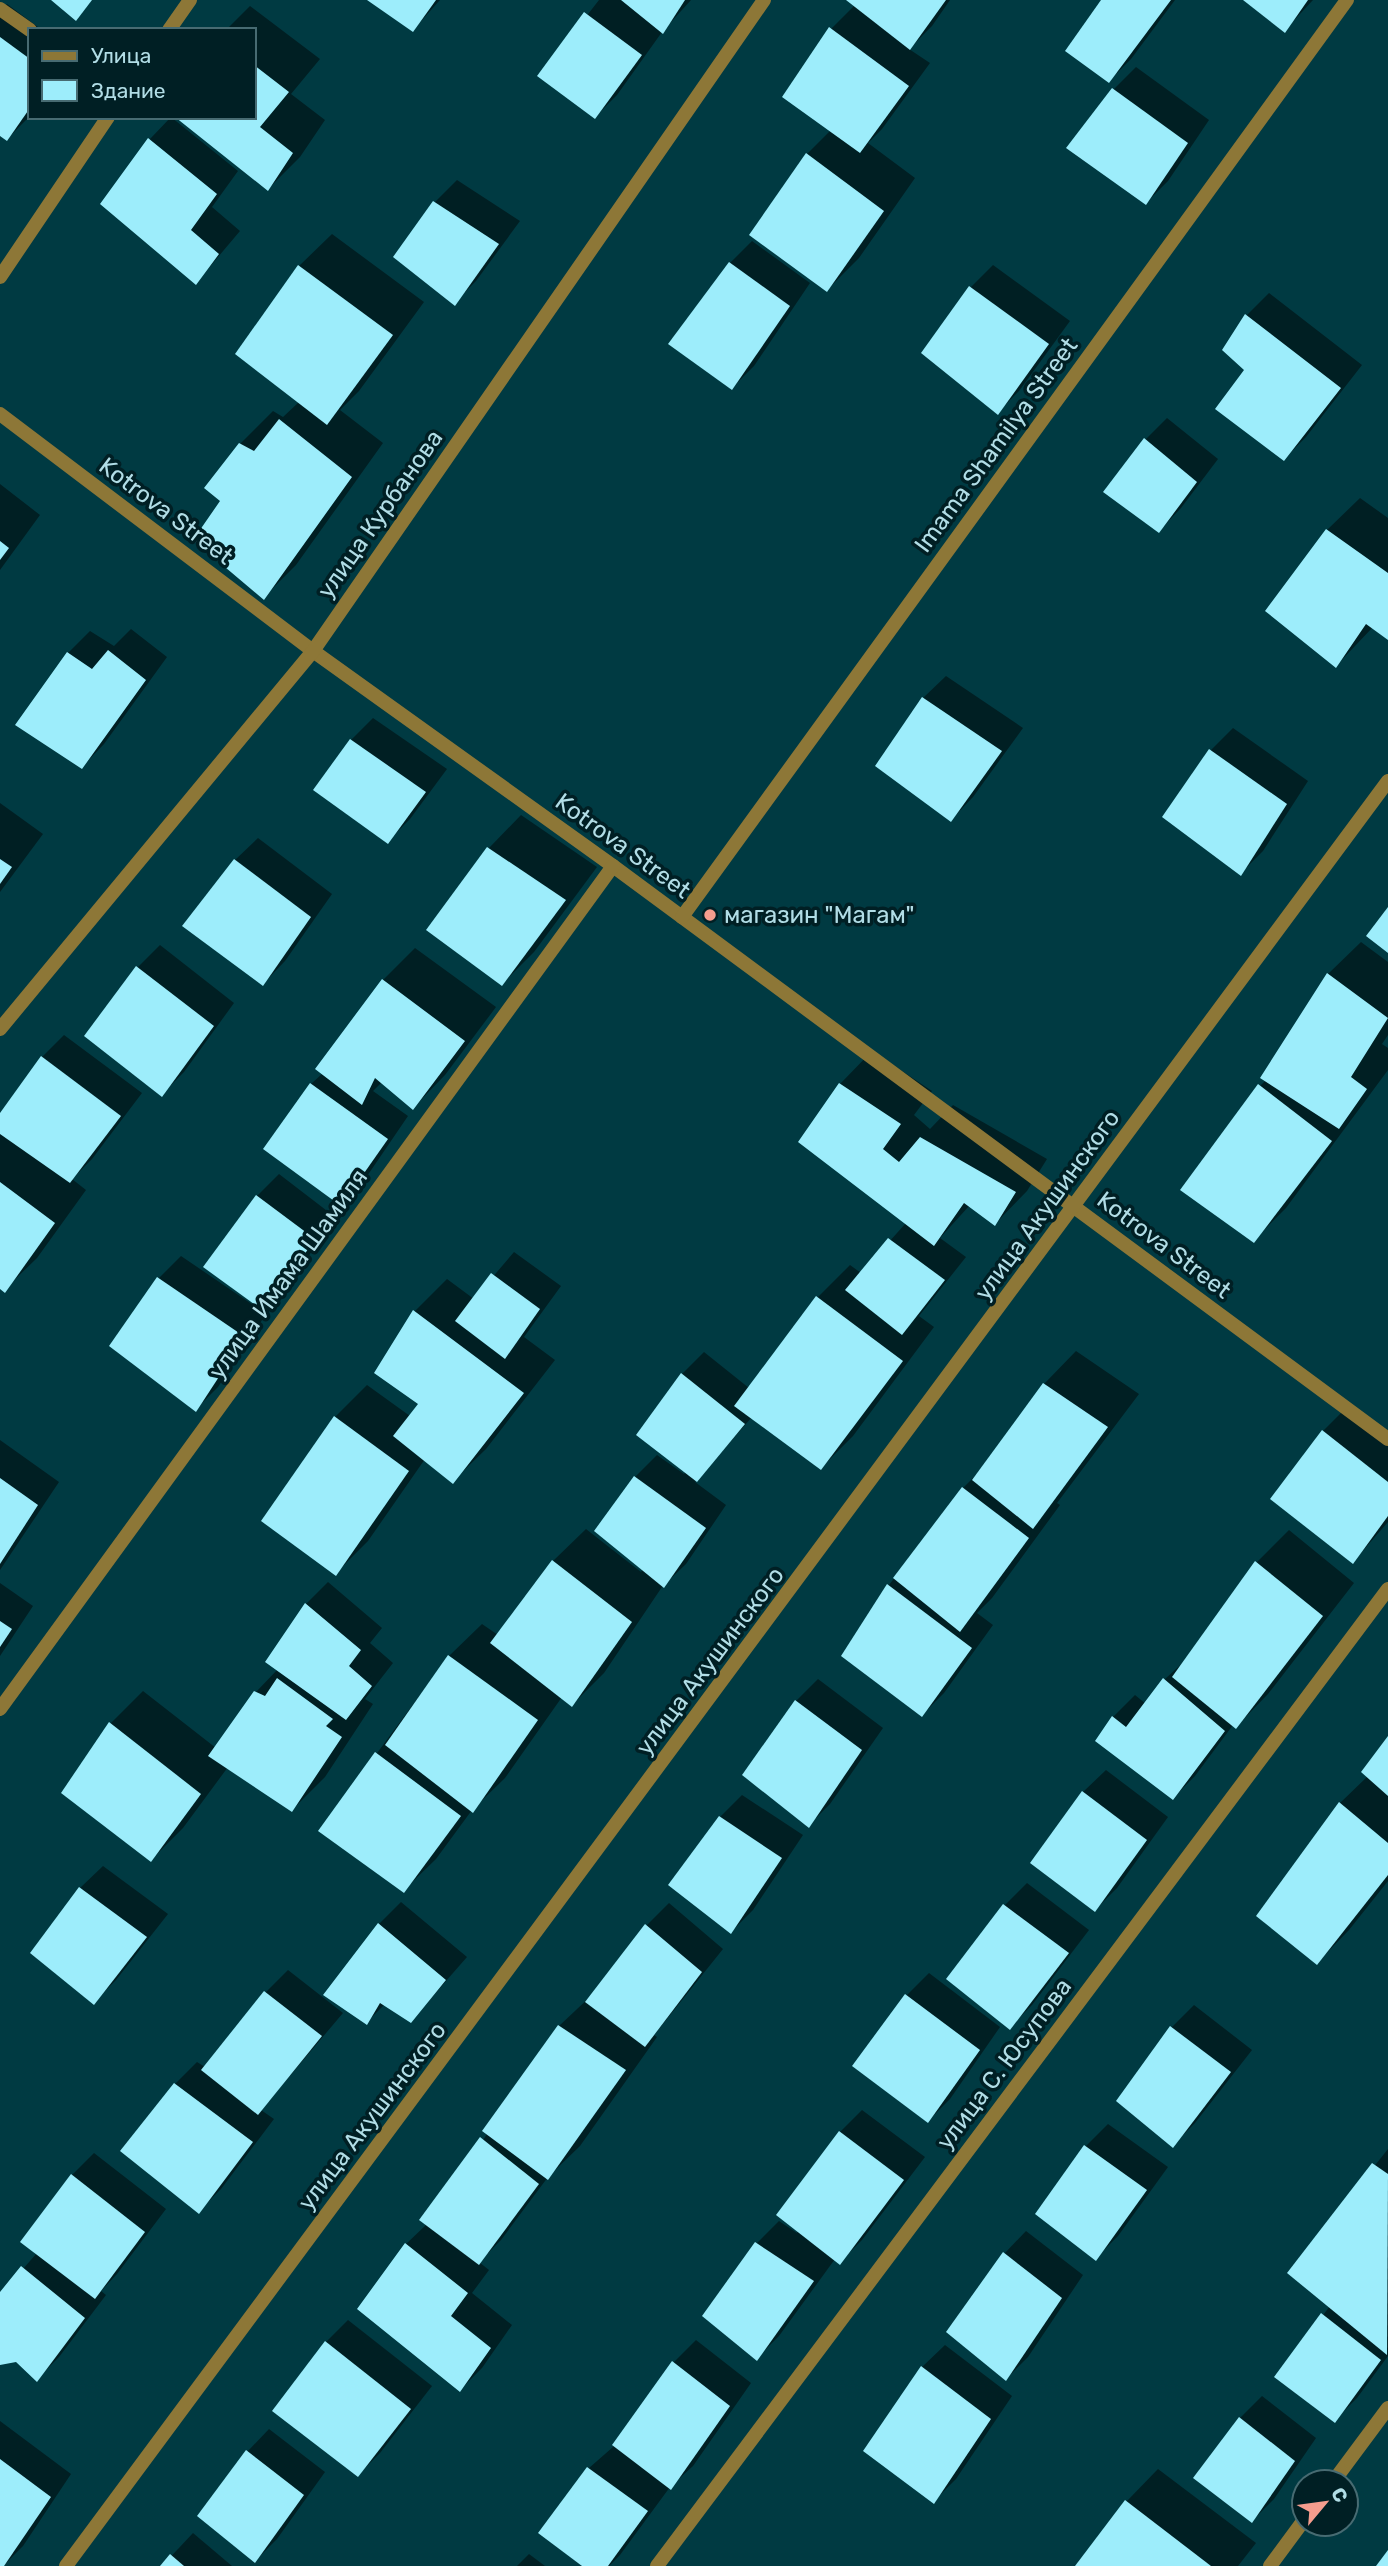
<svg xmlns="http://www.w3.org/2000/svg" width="1388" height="2566" viewBox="0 0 1388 2566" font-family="Rubik,sans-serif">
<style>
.shadow{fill:#0007}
.building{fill:#9dedfb}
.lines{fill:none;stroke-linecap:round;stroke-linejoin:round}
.service{stroke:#8d7737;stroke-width:14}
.minor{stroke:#8d7737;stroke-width:14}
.poi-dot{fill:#f59d8e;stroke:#001f24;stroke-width:2.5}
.labels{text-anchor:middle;stroke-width:7;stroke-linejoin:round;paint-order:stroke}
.street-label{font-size:24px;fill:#b1dde6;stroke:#001f24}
.poi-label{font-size:24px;fill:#b1dde6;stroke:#001f24;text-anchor:start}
</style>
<rect width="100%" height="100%" fill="#003a42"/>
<g class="shadow">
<path d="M370 0H440L413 30Z"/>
<path d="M599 0H691L662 32 617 95 595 117 540 76Z"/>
<path d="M850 0H950L932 26 909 49 930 63 882 129 868 143 915 178 859 258 827 290 807 154 831 130V29L855 5Z"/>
<path d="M1103 0H1175L1131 59 1109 81Z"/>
<path d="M1245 0H1313L1285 30Z"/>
<path d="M7 4 42 30H30V116L7 139 0 133V11Z"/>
<path d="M250 6 320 59 291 94 325 120 300 157 268 189 254 117V30H226Z"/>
<path d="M1136 67 1209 120 1168 181 1146 203 1069 148 1114 89Z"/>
<path d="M171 117 238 171 212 207 240 231 196 283 102 203 150 139Z"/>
<path d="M457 180 520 221 476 281 454 303 396 256 435 202Z"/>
<path d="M332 234 424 302 359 391 340 410 383 443 296 565 264 597 222 501 240 444 273 411 283 417 299 402V266Z"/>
<path d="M752 241 810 283 754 366 732 388 671 344 730 263Z"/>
<path d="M993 265 1070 321 1019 391 997 413 971 287Z"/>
<path d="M1269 293 1362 365 1306 437 1284 459 1246 370 1224 350 1247 315Z"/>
<path d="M1167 418 1218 459 1181 508 1159 531 1145 440Z"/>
<path d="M0 484 40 515 0 570Z"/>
<path d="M1360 498 1388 518V638L1373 627 1336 666 1327 530Z"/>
<path d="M131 629 167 657 104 744 82 767 68 653 90 631 114 646Z"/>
<path d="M946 676 1023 728 973 797 951 820 923 698Z"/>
<path d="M373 718 447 769 410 819 388 841 351 740Z"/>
<path d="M1233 728 1308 781 1263 851 1241 873 1211 750Z"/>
<path d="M0 803 43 834 0 892Z"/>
<path d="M521 815 597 867 534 952 502 984 428 929 489 848Z"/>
<path d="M258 838 332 894 285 961 263 984 235 860Z"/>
<path d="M1361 942 1388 962V1035L1382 1044 1388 1048V1070L1286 1208 1253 1241 1260 1086 1266 1080 1262 1077 1328 974Z"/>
<path d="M160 945 234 1003 184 1072 162 1094 86 1036 138 967Z"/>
<path d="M415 948 496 1007 445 1075 413 1108 382 1082 373 1091 408 1116 363 1182 341 1204 311 1084 323 1073 383 980Z"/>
<path d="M64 1035 142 1093 92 1159 72 1179 86 1190 37 1258 4 1290 0 1287V1116L42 1057Z"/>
<path d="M872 1051 932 1091 914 1115 930 1129 953 1105 1047 1159 1027 1191 995 1224 970 1205 940 1238 966 1257 919 1316 934 1327 853 1436 821 1468 752 1417 695 1482 726 1505 686 1564 662 1587 604 1673 572 1705 562 1697 505 1778 472 1810 436 1859 403 1891 320 1830 449 1656 482 1624 498 1635 553 1561 586 1529 641 1572 643 1569 597 1531 635 1477 657 1455 684 1474 686 1471 638 1434 682 1374 704 1352 749 1388 817 1298 850 1265 861 1273 906 1223 840 1084Z"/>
<path d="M279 1174 335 1217 287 1288 263 1312 266 1314 218 1387 196 1409 159 1278 181 1256 256 1307 257 1196Z"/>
<path d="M514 1252 561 1286 524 1337 555 1360 486 1449 453 1481 425 1459 368 1541 336 1573 335 1417 367 1385 410 1416 420 1403 377 1372 415 1311 447 1279 474 1299Z"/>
<path d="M1076 1351 1139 1394 1057 1503 1060 1505 992 1598 977 1613 993 1625 944 1693 922 1715 844 1655 889 1585 963 1488 982 1469 1044 1384Z"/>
<path d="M1345 1409 1388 1443V1522L1353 1562 1273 1499 1323 1431Z"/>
<path d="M0 1440 59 1482 0 1570Z"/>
<path d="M1289 1530 1354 1583 1268 1694 1236 1727 1233 1725 1195 1776 1173 1798 1098 1741 1113 1717 1135 1695 1146 1704 1165 1679 1188 1658 1257 1562Z"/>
<path d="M328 1582 382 1628 370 1643 393 1663 365 1699 373 1704 325 1777 292 1810 228 1767 183 1828 151 1860 64 1793 111 1723 143 1691 216 1748 256 1692 278 1669 306 1604Z"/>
<path d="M0 1583 33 1606 0 1656Z"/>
<path d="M818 1679 883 1728 830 1804 808 1826 796 1701Z"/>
<path d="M1388 1739V1881L1349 1930 1317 1963 1340 1803 1368 1776Z"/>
<path d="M1106 1770 1168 1817 1117 1888 1095 1910 1033 1862 1083 1792Z"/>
<path d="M742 1795 803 1835 753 1910 731 1932 720 1817Z"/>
<path d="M103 1866 168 1914 116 1980 94 2002 33 1953 80 1888Z"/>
<path d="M1027 1883 1089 1930 1032 2005 1010 2027 1004 1906Z"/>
<path d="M401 1902 467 1957 411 2021 385 2004 366 2023 379 1924Z"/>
<path d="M669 1903 723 1949 654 2035 657 2037 580 2146 548 2177 501 2240 479 2262 489 2270 472 2293 512 2325 482 2368 460 2390 406 2244 427 2224 559 2026 593 1994 647 1925Z"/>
<path d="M288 1970 343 2013 261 2110 274 2119 221 2189 199 2211 175 2084 197 2062 205 2067 266 1992Z"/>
<path d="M929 1973 1000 2027 950 2099 928 2121 855 2066 907 1995Z"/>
<path d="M1194 2005 1252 2050 1195 2123 1173 2145 1172 2027Z"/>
<path d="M862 2110 925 2157 862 2240 840 2262 835 2259 779 2336 757 2358 704 2316 757 2243 779 2221 797 2233 840 2132Z"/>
<path d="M1108 2124 1168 2167 1118 2236 1096 2258 1037 2214 1086 2146Z"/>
<path d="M1388 2149V2356L1357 2398 1335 2420 1276 2376 1330 2306 1290 2272Z"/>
<path d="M94 2153 166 2209 117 2274 101 2291 106 2295 59 2357 37 2379 17 2360 0 2361V2295L37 2253 72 2175Z"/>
<path d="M1026 2231 1083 2275 1028 2357 1006 2379 1004 2254Z"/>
<path d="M348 2320 432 2386 380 2453 358 2475 326 2342Z"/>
<path d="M696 2340 751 2383 693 2466 670 2487 620 2555 609 2566H584L540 2532 589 2468 613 2447 674 2362Z"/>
<path d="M945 2345 1012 2396 956 2479 934 2501 865 2451 922 2367Z"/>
<path d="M1262 2396 1316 2438 1274 2499 1252 2521 1240 2418Z"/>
<path d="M0 2421 71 2474 23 2546 3 2566H0Z"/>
<path d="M269 2429 325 2472 277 2539 255 2561 247 2452Z"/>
<path d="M1158 2469 1256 2543 1238 2566H1078L1126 2502Z"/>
<path d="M193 2533 232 2566H162Z"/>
<path d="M529 2554 545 2566H517Z"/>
</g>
<g class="building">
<path d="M51 0H92L76 21Z"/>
<path d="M367 0H436L413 32Z"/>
<path d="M621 0H685L663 34Z"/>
<path d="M846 0H946L910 50Z"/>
<path d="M1101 0H1171L1109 83 1065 51Z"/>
<path d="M1243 0H1308L1285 33Z"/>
<path d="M584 12 642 55 595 119 537 76Z"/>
<path d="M829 27 909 86 860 153 782 97Z"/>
<path d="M0 37 30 59V108L7 141 0 136Z"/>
<path d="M254 65 289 92 260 127 293 153 268 191 175 117H254Z"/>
<path d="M1112 88 1188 143 1146 205 1066 148Z"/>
<path d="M148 138 217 194 191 230 219 254 196 285 100 204Z"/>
<path d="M806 153 884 211 827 292 749 235Z"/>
<path d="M433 201 499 244 455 306 393 257Z"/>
<path d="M729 262 790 306 732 390 668 344Z"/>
<path d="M298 265 393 335 327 425 235 354Z"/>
<path d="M969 286 1049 344 998 415 921 353Z"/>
<path d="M1245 314 1341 388 1284 461 1215 409 1244 370 1222 350Z"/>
<path d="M279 419 352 477 264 600 193 540 220 501 204 488 239 443 254 451Z"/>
<path d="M1144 438 1197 482 1159 533 1103 492Z"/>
<path d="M1326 529 1388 573V640L1366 624 1336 668 1265 611Z"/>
<path d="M0 541 9 548 0 560Z"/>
<path d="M108 650 146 680 82 769 15 725 67 652 92 669Z"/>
<path d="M922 697 1002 751 951 822 875 766Z"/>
<path d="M350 739 426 792 388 844 313 790Z"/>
<path d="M1209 749 1287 804 1241 876 1162 817Z"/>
<path d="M487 847 566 900 502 986 426 930Z"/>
<path d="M0 859 12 867 0 884Z"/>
<path d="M234 859 311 917 263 986 182 926Z"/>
<path d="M1388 907V953L1366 936Z"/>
<path d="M136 966 214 1026 162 1097 84 1036Z"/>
<path d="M1327 973 1388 1018 1351 1077 1367 1089 1339 1129 1260 1078Z"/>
<path d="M382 979 465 1041 413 1110 375 1078 362 1105 315 1069Z"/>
<path d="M41 1056 121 1116 70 1183 0 1134V1113Z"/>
<path d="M310 1083 388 1139 341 1206 263 1149Z"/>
<path d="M839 1083 901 1124 883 1149 899 1162 920 1137 1016 1192 995 1226 964 1203 934 1246 798 1142Z"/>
<path d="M1258 1084 1332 1141 1254 1243 1180 1190Z"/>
<path d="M0 1182 55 1223 5 1293 0 1289Z"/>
<path d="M256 1195 315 1239 265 1312 203 1267Z"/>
<path d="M888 1238 945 1280 902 1335 845 1290Z"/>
<path d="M491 1273 540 1309 505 1359 455 1321Z"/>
<path d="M157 1277 245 1337 196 1412 109 1346Z"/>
<path d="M816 1296 903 1361 821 1470 734 1406Z"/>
<path d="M413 1310 524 1393 453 1484 393 1436 418 1404 374 1373Z"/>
<path d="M681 1373 745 1424 697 1482 636 1435Z"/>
<path d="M1043 1383 1108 1427 1033 1529 972 1480Z"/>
<path d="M334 1416 409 1471 336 1576 261 1521Z"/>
<path d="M1322 1430 1388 1482V1516L1353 1564 1270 1499Z"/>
<path d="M634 1476 706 1528 664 1588 594 1531Z"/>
<path d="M0 1478 38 1505 0 1564Z"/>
<path d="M962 1487 1029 1538 960 1632 893 1578Z"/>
<path d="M552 1560 632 1622 572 1707 490 1643Z"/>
<path d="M1255 1561 1323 1616 1236 1729 1172 1677Z"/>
<path d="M887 1584 972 1648 922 1717 841 1656Z"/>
<path d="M305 1603 361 1650 349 1666 372 1686 346 1720 265 1662Z"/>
<path d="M0 1621 12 1629 0 1647Z"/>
<path d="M448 1655 538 1720 473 1813 385 1745Z"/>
<path d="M277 1678 333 1719 326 1726 342 1737 292 1812 208 1756 254 1691 265 1696Z"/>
<path d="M1163 1678 1225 1731 1173 1800 1095 1741 1112 1716 1126 1727Z"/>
<path d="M795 1700 862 1750 809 1828 742 1775Z"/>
<path d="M109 1722 201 1794 151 1862 61 1793Z"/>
<path d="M1388 1736V1796L1361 1772Z"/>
<path d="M375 1752 461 1816 404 1893 318 1831Z"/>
<path d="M1082 1791 1147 1840 1095 1912 1030 1863Z"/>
<path d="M1339 1802 1388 1843V1875L1317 1965 1256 1916Z"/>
<path d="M719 1816 782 1858 731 1934 668 1885Z"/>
<path d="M79 1887 147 1937 94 2005 30 1953Z"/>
<path d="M1003 1904 1069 1953 1010 2030 946 1979Z"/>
<path d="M378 1923 446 1980 411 2023 380 2003 367 2025 323 1995Z"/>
<path d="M645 1924 702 1972 645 2047 585 2002Z"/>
<path d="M264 1991 322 2036 258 2115 201 2070Z"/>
<path d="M905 1994 980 2050 928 2123 852 2066Z"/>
<path d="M558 2025 626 2070 548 2180 482 2131Z"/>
<path d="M1170 2026 1231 2072 1173 2148 1116 2101Z"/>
<path d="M174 2083 253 2142 199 2214 120 2151Z"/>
<path d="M839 2131 904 2180 840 2265 776 2215Z"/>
<path d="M480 2137 539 2184 479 2265 419 2220Z"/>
<path d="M1084 2145 1147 2190 1096 2261 1035 2214Z"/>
<path d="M1372 2163 1388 2174 1387 2355 1287 2273Z"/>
<path d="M71 2174 145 2232 95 2299 20 2242Z"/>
<path d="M755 2242 814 2281 757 2361 702 2316Z"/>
<path d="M405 2243 468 2293 451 2316 491 2348 460 2392 357 2309Z"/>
<path d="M1003 2252 1062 2298 1006 2381 946 2332Z"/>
<path d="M21 2266 85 2318 37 2382 16 2362 0 2365V2292Z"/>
<path d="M1321 2313 1381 2360 1335 2423 1274 2377Z"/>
<path d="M325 2341 411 2409 358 2477 272 2411Z"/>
<path d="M672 2361 730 2406 671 2490 612 2445Z"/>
<path d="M921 2366 991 2419 934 2504 863 2451Z"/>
<path d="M1239 2417 1295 2461 1252 2523 1193 2478Z"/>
<path d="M246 2450 304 2495 255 2563 197 2516Z"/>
<path d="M0 2459 51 2497 4 2566H0Z"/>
<path d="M587 2467 648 2511 608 2566H582L538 2533Z"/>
<path d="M1125 2500 1211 2566H1075Z"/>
<path d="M1388 2550V2566H1376Z"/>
<path d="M170 2554 184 2566H160Z"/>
</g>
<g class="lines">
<path class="service" d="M0 9 30 30"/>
<g class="minor">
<path d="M169 30 190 0"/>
<path d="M0 277 108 117"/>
<path d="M0 414 313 651 613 866 1388 1439"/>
<path d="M682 917 1347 0"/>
<path d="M0 1029 313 651 764 0"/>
<path d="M0 1709 613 866"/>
<path d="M1333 2482 1388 2408"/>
<path d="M66 2566 1388 781"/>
<path d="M657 2566 1388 1589"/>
<path d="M1270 2566 1304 2520"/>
</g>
</g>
<circle class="poi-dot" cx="710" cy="915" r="7"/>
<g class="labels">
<g class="street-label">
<text transform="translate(996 445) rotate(-54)" y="8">Imama Shamilya Street</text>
<text transform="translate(166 511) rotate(37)" y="8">Kotrova Street</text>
<text transform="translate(380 514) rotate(-55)" y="8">улица Курбанова</text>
<text transform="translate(623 846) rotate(36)" y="8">Kotrova Street</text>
<text transform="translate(1047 1205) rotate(-54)" y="8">улица Акушинского</text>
<text transform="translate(1164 1245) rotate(37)" y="8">Kotrova Street</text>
<text transform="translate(288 1274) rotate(-54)" y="8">улица Имама Шамиля</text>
<text transform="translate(710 1661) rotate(-53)" y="8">улица Акушинского</text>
<text transform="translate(1004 2064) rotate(-53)" y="8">улица С. Юсупова</text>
<text transform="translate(372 2116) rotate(-53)" y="8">улица Акушинского</text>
</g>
<g class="poi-label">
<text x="724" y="923">магазин "Магам"</text>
</g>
</g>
<rect x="28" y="28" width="228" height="91" fill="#001f24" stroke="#476b72" stroke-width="2"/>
<rect x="42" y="51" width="35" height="10" fill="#8d7737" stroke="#476b72" stroke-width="2"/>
<text x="91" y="63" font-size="21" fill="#b1dde6">Улица</text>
<rect x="42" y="80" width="35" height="21" fill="#9dedfb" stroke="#476b72" stroke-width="2"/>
<text x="91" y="98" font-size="21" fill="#b1dde6">Здание</text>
<g transform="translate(1325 2503) rotate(61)"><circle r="33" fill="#001f24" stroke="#476b72" stroke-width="2"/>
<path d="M0-5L12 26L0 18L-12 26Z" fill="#f59d8e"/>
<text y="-10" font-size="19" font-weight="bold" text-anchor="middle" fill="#b1dde6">С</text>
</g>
</svg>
